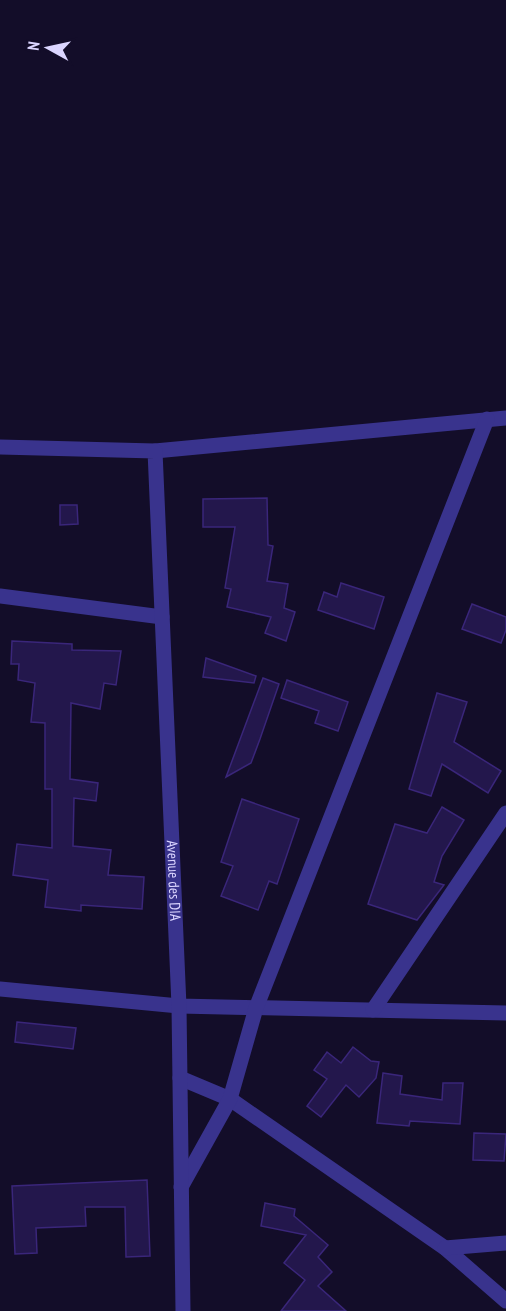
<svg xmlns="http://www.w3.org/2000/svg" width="506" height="1311" viewBox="0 0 506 1311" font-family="'PT Sans Narrow',sans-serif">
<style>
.building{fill:#23174c;stroke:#3a267a;stroke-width:1.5}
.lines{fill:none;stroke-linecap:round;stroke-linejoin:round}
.minor{stroke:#39338d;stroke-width:15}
.tertiary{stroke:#39338d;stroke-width:15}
.labels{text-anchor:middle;stroke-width:4.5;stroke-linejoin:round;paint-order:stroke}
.street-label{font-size:15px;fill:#dbd5ff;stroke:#130d29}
</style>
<rect width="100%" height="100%" fill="#130d29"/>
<g class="building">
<path d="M267 498 268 545 273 546 267 581 288 584 284 608 295 612 286 641 265 633 271 617 227 607 231 589 225 588 235 527H203V499Z"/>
<path d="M60 505H77L78 524 60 525Z"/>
<path d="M341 583 384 597 374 629 318 610 324 592 337 597Z"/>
<path d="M472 604 506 617V630L501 643 462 629Z"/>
<path d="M12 641 72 644V650L121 651 116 685 104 683 100 709 71 703 70 779 98 783 96 801 74 798 73 846 111 850 108 875 144 877 142 909 81 905V911L45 907 48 880 13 875 17 844 52 848V789H45V723L31 722 35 683 18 680 19 664H11Z"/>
<path d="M206 658 256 676 254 683 203 677Z"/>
<path d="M263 678 279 684 260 739 251 763 226 777Z"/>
<path d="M287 680 348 702 338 731 315 723 319 711 281 698Z"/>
<path d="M437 693 467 702 454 742 501 771 488 793 442 764 431 796 409 789Z"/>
<path d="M242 799 299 819 277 884 269 881 258 910 221 896 233 866 221 862Z"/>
<path d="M442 807 464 820 442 856 434 882 444 885 417 920 368 904 395 824 427 833Z"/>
<path d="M17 1022 76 1028 73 1049 15 1042Z"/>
<path d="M353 1047 371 1061 379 1062 376 1078 359 1097 346 1085 321 1117 307 1106 327 1079 314 1070 327 1052 341 1063Z"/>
<path d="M383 1073 402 1076 400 1094 442 1100 443 1083H463L460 1124 410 1121 409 1126 377 1123Z"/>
<path d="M474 1133 506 1134 504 1161 473 1160Z"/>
<path d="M147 1180 150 1256 126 1257 125 1207H85L86 1226 36 1228 37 1253 15 1254 12 1186Z"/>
<path d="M265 1203 295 1209 294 1216 328 1245 318 1257 332 1272 318 1286 346 1311H281L305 1280 284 1263 306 1235 261 1226Z"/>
</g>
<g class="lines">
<g class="minor">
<path d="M155 451 506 418"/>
<path d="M0 596 162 617"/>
<path d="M0 989 179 1006 506 1013"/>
<path d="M373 1010 506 813"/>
<path d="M180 1078 230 1099 445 1248 506 1301"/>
<path d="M181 1187 230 1099 256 1008 487 419"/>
<path d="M445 1248 506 1243"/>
</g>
<path class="tertiary" id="s1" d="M0 447 155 451 179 1006 183 1311"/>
</g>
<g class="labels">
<g class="street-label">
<text dy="5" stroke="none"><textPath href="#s1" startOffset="585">Avenue des DIA</textPath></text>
</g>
</g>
<g transform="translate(48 48) rotate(278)" stroke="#130d29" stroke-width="4.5" paint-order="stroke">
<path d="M0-4.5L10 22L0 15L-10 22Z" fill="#dbd5ff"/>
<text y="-9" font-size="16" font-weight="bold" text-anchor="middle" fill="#dbd5ff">N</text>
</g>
</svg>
